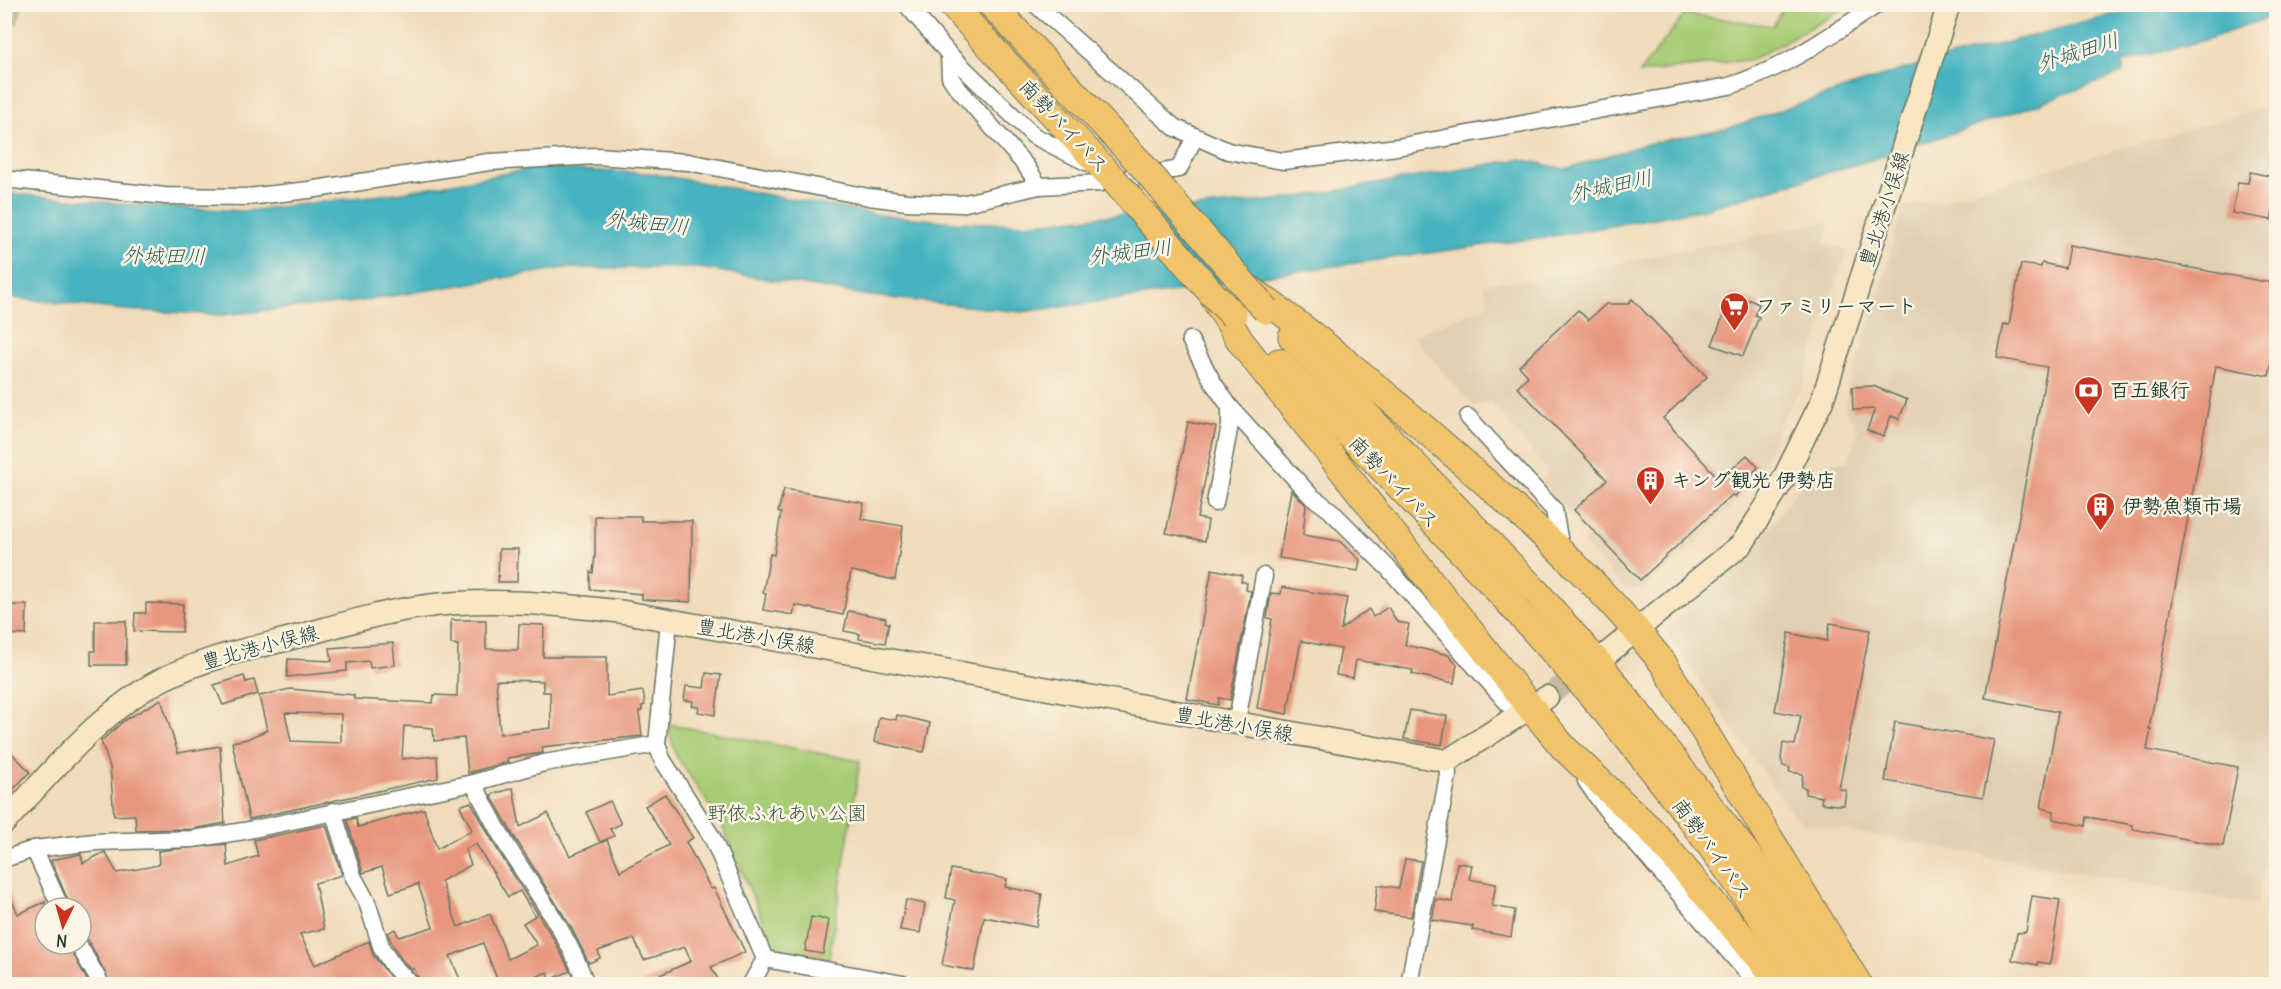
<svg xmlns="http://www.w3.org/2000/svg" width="2281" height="989" viewBox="0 0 2281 989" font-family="Delius,'Klee One',sans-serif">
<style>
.built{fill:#e0cfb2}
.green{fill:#a8cc75;stroke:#648454;stroke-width:1.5}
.water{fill:#45b3c0;stroke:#32787a;stroke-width:1.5}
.building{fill:#e8977e;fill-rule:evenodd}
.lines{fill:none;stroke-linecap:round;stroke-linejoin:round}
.secondary-tunnel{stroke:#c6bb9f;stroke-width:22;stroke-dasharray:22 11;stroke-linecap:butt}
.minor-casing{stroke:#687463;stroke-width:19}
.secondary-casing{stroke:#687463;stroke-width:25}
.trunk-casing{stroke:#687463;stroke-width:29}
.minor{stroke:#fff;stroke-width:16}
.secondary{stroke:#f9e7c3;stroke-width:22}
.trunk{stroke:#f1c36a;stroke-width:27}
.trunk-bridge-casing{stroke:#687463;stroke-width:29;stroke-linecap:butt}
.trunk-bridge{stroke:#f1c36a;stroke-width:27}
.labels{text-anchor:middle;stroke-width:5;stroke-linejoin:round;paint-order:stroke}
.street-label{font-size:20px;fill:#1f3d34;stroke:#fcf5e5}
.poi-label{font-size:20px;font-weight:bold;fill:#1f3d34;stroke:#fcf5e5;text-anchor:start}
.park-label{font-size:20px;fill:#3a5a41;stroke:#fcf5e5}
.water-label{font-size:21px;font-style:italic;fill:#2a605e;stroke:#fcf5e5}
</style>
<rect width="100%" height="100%" fill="#fcf5e5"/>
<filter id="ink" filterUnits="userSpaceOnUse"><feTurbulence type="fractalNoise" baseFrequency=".0167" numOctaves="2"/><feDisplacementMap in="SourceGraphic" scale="12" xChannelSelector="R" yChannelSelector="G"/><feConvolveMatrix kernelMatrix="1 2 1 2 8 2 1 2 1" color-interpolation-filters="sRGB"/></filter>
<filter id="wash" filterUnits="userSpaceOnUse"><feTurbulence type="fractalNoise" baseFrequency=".008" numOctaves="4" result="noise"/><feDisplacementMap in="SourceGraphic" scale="24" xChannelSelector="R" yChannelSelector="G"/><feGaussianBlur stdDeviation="1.35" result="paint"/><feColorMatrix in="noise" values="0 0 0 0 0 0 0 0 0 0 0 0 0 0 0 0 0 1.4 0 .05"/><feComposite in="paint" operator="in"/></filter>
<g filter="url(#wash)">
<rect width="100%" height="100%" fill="#f0dbba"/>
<g class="built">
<path d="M2276 104V797L2257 905 1805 823 1793 815 1668 636 1670 625 1734 569 1772 524 1811 471 1826 463 1847 461 1859 430 1854 427 1855 420 1848 416 1845 409 1850 381 1873 315 1903 205 1939 201Z"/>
<path d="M1830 221 1825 244 1847 250 1802 386 1783 417 1756 480 1686 554 1643 588 1625 589 1582 542 1591 534 1539 484 1548 472 1490 400 1475 408 1413 336 1489 305 1483 284 1535 279Z"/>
</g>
<g class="green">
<path d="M5 4 22 5 17 23 5 16Z"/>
<path d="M1784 5H1851L1753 59 1639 73 1685 14 1773 26Z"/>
<path d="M668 724 860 761 829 959 780 948 773 944 721 823 675 754Z"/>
</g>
<path class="water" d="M2150 5H2276V15L2212 38 2123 62V73L2010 114 1871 160 1704 209 1560 235 1276 274 1175 292 1022 312 871 296 700 268H564L356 302 222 315 125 310 5 297 4 193 161 207 245 211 397 193 535 168 649 173 879 215 956 222 1022 224 1288 199 1521 159 1565 169 1646 144 1728 128 1901 70Z"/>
<g id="blocks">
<g class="building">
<path d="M2250 172 2274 177 2272 188 2277 191 2271 220 2232 213 2238 182 2248 183Z"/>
<path d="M2069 245 2277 284V339L2269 376 2216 366 2149 729H2151L2147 750 2238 767 2223 846 2133 829V825L2087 817 2086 826 2053 819 2054 811 2041 808 2058 712 1985 698 2047 367 1997 358 2004 324 2009 325 2021 264 2041 267 2042 263 2065 268Z"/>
<path d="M1732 293 1759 304 1755 315 1759 317 1743 356 1712 345Z"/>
<path d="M1632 299 1707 377 1663 418 1720 480 1747 455 1758 467 1735 497 1732 495 1640 580 1574 510 1607 480 1517 387 1528 376 1519 366 1578 310 1588 320 1606 304H1628Z"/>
<path d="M1873 386 1907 400 1899 419 1891 416 1883 437 1867 430 1875 409 1853 410 1852 387Z"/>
<path d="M1188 422 1216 427 1197 518 1208 520 1205 541 1166 533Z"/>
<path d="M784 489 864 503 861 519 903 526 895 580 851 571 843 615 795 605 793 615 763 610 766 594 763 593 770 554 774 555 781 513 778 512Z"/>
<path d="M1291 490 1306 505 1303 535 1339 541 1360 560 1358 571 1279 558Z"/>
<path d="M595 516H641V521H692L691 602 651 600 642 599V594L590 589V572L593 573 595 555Z"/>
<path d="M499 549H518L517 582H498Z"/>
<path d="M1212 569 1242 575 1241 581 1247 583 1246 590 1251 591 1230 700 1219 698 1218 705 1187 699Z"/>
<path d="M1282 587 1347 598 1341 629 1369 609 1373 617 1388 607 1397 622 1409 624 1405 645 1449 655 1457 664 1454 683 1412 674 1413 670 1356 660 1353 678 1336 675 1341 649 1301 641 1287 714 1257 708 1272 619 1267 618 1271 593 1281 594Z"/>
<path d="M146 603 183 604 182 632 134 631 135 613H146Z"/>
<path d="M4 605H27L26 635 4 634Z"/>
<path d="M848 611 886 618 885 622 889 623 885 643 859 639 860 634 844 631Z"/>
<path d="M451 620H486V649L518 650 519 624 544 625 543 657H607V696L643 691 645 705 642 706V711H639L642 736 542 747 543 753 507 758 508 762 468 773 464 738 434 741 433 728 404 726 402 759 437 756 438 778 249 819 232 742 247 739 267 730 259 696 290 689 354 695V699L433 703 434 695 457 696 458 645 451 644ZM496 680 543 681V692H550L551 728 500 734ZM285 713 341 714V743L291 741Z"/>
<path d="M95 621H126V665H91V651H95Z"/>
<path d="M1830 623 1870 630 1839 789 1846 790 1844 805H1836L1821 803 1822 797 1805 794 1806 788 1801 787 1803 774 1789 772 1790 768 1783 766 1781 759 1783 743 1795 745 1801 716 1775 711 1789 633 1827 641Z"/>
<path d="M393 643 395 665 370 668 369 661 347 663V671L287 677 288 659 332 661 330 648Z"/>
<path d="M706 673 721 675 715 715 698 712 699 707 692 706 693 701 684 700 686 686 704 688Z"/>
<path d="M244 676 246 682 254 680 258 694 223 705 214 685Z"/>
<path d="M161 699 178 753 220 746 225 823 192 829 136 830 135 815 114 816 110 767 101 741 125 720Z"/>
<path d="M1410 710 1447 716 1442 745 1404 739Z"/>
<path d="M897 715 930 723 924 752 874 742 879 717 896 720Z"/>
<path d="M1895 722 1994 740 1983 797 1885 781Z"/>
<path d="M4 745 30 772 4 799Z"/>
<path d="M513 788 520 827 548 813 570 856 607 840 620 871 669 845 645 806 665 794 693 838 686 842 711 889 714 888 745 952 711 967 721 984H640L691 961 685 947 644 960 634 939 598 951 600 958 589 963 571 927 515 838 491 795Z"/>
<path d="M610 801 621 824 610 829 614 836 600 842 586 812Z"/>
<path d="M471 802 497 849 553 938 570 971 550 980 547 972 519 984H499L483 943 450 956 462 984H421L414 968 412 970 401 959 392 944 388 933 395 929 399 937 433 927 418 884 390 893 382 867 363 873 347 820 356 818 358 827 424 809 437 849 472 830 460 806ZM476 844 508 897 520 891 535 916 523 923 537 945 508 959 490 914 458 927 441 881 471 865 465 849Z"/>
<path d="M326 825 342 875 315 883 324 929 300 934 315 965 369 941 373 955 396 984H111L81 926V908H71L51 860 81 854 83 863 105 852 117 873 159 865 158 851 226 844 228 866 258 856 254 840Z"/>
<path d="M1405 859 1421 861 1411 917 1374 912 1378 885 1399 888Z"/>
<path d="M1457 863 1472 865 1469 879 1496 884 1492 906 1515 910 1511 937 1472 930 1473 926 1432 920 1436 899 1452 902Z"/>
<path d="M951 869 1007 879 1005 887 1042 894 1036 927 984 917 974 971 942 965 955 900 946 898Z"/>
<path d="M4 883 18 914 45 902V944H68L89 984H10L4 974Z"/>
<path d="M2032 896 2060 900 2050 964 2038 962V965L2012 960 2017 933 2026 932Z"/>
<path d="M906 900 925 904 920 933 900 930Z"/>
<path d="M811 917 829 920 823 954 805 951Z"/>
</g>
</g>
</g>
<g filter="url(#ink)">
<use href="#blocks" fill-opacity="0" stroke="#687463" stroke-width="1.5"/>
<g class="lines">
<path class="secondary-tunnel" d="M1547 697 1589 666"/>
<defs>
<g id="minor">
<path d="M906 4 949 54 1034 136 1086 162"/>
<path d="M1035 4 1174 127 1228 151 1283 161 1397 147 1729 86C1784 69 1830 36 1878 4"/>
<path d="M949 54 950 77 956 86 1026 166 1039 186"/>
<path d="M4 179 165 196 247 197 309 190 489 162 596 156 688 162 869 197 907 202 961 204 1039 186 1102 183 1179 169 1194 139"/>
<path d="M1190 340 1214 384 1230 407 1310 495 1330 510 1388 568 1519 716"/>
<path d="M1468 417 1554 510 1561 549"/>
<path d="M1215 503 1230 425V407"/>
<path d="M669 621 657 744 662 759 712 837 765 959"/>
<path d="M1236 725 1264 576"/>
<path d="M1586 781 1605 808 1757 984"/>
<path d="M473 783C486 806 497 830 511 852 538 895 569 936 586 984"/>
<path d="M333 811 353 876 367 902 382 949 393 966 411 984"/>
<path d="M34 849 61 908"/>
<path d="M4 859 34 849 95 842 193 839 244 831 473 783 544 763 657 744"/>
<path d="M78 944 101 984"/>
<path d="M765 959 903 984"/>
<path d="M751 984 765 959"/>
<path d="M1409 984 1448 775 1447 761"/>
</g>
<g id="secondary">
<path d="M1608 653 1742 544 1783 480 1822 401 1949 4"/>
<path d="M4 823C48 776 94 719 150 686 193 661 240 651 288 639 331 628 375 613 420 607 487 597 558 604 624 612L1447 761 1547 697"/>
</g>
<g id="trunk">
<path d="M951 4 1114 180"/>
<path d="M991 4 1139 162"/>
<path d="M1250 289C1323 340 1391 399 1458 458 1533 524 1601 584 1663 663L1858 984"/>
<path d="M1214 298 1241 342 1531 708 1564 748 1652 831 1782 984"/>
<path d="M1292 337 1537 593 1603 669 1746 853 1832 975"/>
<path d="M1279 362C1381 468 1485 572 1581 683 1664 778 1737 880 1807 984"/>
</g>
</defs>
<use href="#minor" class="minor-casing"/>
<use href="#secondary" class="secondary-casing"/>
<use href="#trunk" class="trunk-casing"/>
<use href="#minor" class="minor"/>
<use href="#secondary" class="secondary"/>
<use href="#trunk" class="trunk"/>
<defs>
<g id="trunk-bridge">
<path d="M1139 162 1266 310"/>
<path d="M1114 180 1209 290 1233 315"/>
</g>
</defs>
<use href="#trunk-bridge" class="trunk-bridge-casing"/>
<use href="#trunk-bridge" class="trunk-bridge"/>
</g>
</g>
<defs>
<symbol id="supermarket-pin" viewBox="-11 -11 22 30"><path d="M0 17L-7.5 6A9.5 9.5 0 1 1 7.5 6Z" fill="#c8321e" stroke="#fcf5e5"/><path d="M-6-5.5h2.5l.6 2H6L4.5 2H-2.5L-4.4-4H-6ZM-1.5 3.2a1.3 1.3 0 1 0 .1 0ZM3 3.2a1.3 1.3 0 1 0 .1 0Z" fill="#fff"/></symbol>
<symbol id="bank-pin" viewBox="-11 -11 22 30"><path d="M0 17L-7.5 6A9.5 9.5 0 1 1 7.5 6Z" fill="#c8321e" stroke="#fcf5e5"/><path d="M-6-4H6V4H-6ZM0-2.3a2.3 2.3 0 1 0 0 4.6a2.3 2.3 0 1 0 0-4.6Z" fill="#fff"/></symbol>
<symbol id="building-pin" viewBox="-11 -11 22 30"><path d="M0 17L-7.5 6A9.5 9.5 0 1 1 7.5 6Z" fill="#c8321e" stroke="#fcf5e5"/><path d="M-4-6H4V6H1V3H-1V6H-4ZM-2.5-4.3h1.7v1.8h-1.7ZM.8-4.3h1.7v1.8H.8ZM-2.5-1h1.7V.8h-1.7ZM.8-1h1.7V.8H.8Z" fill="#fff"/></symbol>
</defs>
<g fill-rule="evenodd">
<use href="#supermarket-pin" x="1718" y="290" width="33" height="45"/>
<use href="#bank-pin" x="2072" y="374" width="33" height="45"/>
<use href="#building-pin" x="1634" y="464" width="33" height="45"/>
<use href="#building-pin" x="2084" y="490" width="33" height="45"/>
</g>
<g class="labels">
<g class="street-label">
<text transform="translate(1064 126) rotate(47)" y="7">南勢バイパス</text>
<text transform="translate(1884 209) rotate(-72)" y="7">豊北港小俣線</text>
<text transform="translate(1394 482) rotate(46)" y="7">南勢バイパス</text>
<text transform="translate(756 636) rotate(10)" y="7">豊北港小俣線</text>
<text transform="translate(260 647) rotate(-15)" y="7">豊北港小俣線</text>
<text transform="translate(1234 724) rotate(10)" y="7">豊北港小俣線</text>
<text transform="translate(1712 849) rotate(54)" y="7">南勢バイパス</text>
</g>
<g class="poi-label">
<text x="1756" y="313">ファミリーマート</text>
<text x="2110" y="397">百五銀行</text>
<text x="1671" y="487">キング観光 伊勢店</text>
<text x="2122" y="513">伊勢魚類市場</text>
</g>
<g class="park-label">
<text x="787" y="820">野依ふれあい公園</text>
</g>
<g class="water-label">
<text transform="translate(2078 52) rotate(-17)" y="7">外城田川</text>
<text transform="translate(1611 186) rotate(-12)" y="7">外城田川</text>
<text transform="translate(647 223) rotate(6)" y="7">外城田川</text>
<text transform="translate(1130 252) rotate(-7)" y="7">外城田川</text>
<text transform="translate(164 256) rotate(1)" y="7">外城田川</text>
</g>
</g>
<rect width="2281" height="989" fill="none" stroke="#fcf5e5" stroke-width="24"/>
<g transform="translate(63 926) rotate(185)"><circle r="28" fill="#fcf5e5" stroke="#a4ab9e" stroke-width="1.5"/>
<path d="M0-4.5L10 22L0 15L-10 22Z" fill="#c8321e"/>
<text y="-9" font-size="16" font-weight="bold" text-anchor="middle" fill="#1f3d34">N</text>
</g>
</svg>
